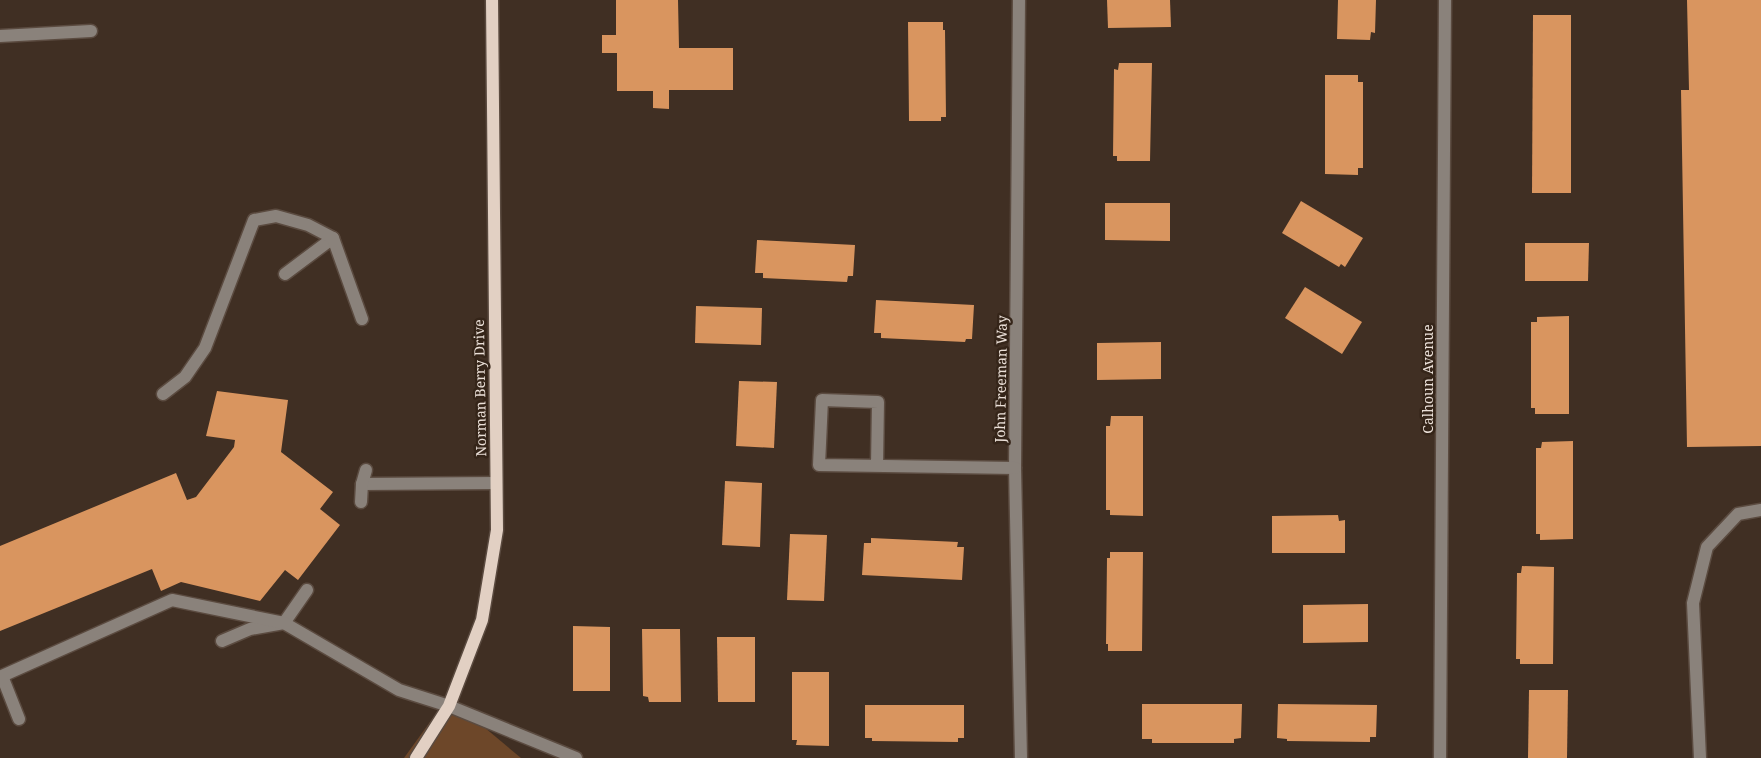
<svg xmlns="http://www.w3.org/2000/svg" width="1761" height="758" viewBox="0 0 1761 758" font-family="'Noto Serif',serif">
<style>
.green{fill:#6d4729}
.building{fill:#d9955f}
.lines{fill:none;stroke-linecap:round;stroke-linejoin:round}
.minor-casing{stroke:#5b4b40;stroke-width:15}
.major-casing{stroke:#5b4b40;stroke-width:15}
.minor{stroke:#8a827b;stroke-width:12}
.major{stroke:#e2d0c3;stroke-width:12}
.labels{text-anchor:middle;stroke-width:5;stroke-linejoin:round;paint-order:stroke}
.street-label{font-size:14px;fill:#ebe0d8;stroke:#352519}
</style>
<rect width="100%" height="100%" fill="#402f23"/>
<path class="green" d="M448 697 521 758H404Z"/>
<g class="building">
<path d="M616 0H678L679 48H733V90H669V109L653 108V91H617V53H602V35H616Z"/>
<path d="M1107 0H1170L1171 27 1108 28Z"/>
<path d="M1338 0H1376L1375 33 1371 32 1370 40 1337 39Z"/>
<path d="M1687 0H1761V446L1687 447 1681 90H1689Z"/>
<path d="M1533 15H1571V193H1532Z"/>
<path d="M908 22H943V30H945L946 117H941V121H909Z"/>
<path d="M1119 63H1152L1150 161H1117V156H1113L1114 69 1118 70Z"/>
<path d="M1325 75H1358V82H1363V168H1358V175L1325 174Z"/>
<path d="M1301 201 1363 238 1345 267 1341 264 1339 267 1282 233Z"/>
<path d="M1105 203H1170V241L1105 240Z"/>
<path d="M757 240 855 245 853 276H848L847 282 763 278V273H755Z"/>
<path d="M1525 243H1589L1588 281H1525Z"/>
<path d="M1305 287 1362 322 1342 354 1285 318Z"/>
<path d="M876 300 974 305 972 339H966L965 342 881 338V333H874Z"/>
<path d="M696 306 762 308 761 345 695 343Z"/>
<path d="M1569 316V414H1535V408H1531V322H1537V317Z"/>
<path d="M1161 342V379L1097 380V343Z"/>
<path d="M739 381 777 382 774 448 736 446Z"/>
<path d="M217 391 288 400 281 452 333 492 320 509 340 525 298 580 285 570 260 601 181 582 161 591 152 569 0 631V546L176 473 187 500 196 497 234 447 235 440 206 436Z"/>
<path d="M1111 416H1143V516L1110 515V510H1106V426H1110Z"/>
<path d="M1573 441V539L1540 540V534H1536V448H1541L1542 442Z"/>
<path d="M725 481 762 483 760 547 722 545Z"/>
<path d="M1338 515 1339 521 1345 520V553H1272V516Z"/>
<path d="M790 534 827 535 824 601 787 600Z"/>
<path d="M871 538 958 542 957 547H964L962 580 862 575 864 543H871Z"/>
<path d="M1110 552H1143L1142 651H1108V644H1106L1107 558H1110Z"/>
<path d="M1522 566 1554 567 1553 664H1520V659H1516L1517 573H1521Z"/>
<path d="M1368 604V642L1303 643V605Z"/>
<path d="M573 626 610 627V691H573Z"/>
<path d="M642 629H680L681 702H649L648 697 643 696Z"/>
<path d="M717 637H755V702H718Z"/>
<path d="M792 672H829V746L796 745 797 740H792Z"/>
<path d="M1529 690H1568L1567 758H1528Z"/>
<path d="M1142 704H1242L1241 738 1234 739V743H1152V739H1142Z"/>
<path d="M1278 704 1377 705 1376 737H1370V742L1287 741V739L1277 738Z"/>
<path d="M865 705H964V738H958V742L872 741V738H865Z"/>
</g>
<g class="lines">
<defs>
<g id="minor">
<path d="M1019 0 1015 468 1021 758"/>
<path d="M0 36 91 31"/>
<path d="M285 274 333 238"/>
<path d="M163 394 185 377 205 348 254 220 276 216 308 225 333 238 362 319"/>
<path d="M877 466 878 402 822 400 819 465 1015 468"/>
<path d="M362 484 496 483"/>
<path d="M361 502 362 484 366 470"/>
<path d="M222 641 250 629 284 623 307 590"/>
<path d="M19 719 2 676 172 600 284 623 399 690 449 706 576 758"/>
<path d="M1440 758 1445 0"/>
<path d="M1700 758 1693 603 1707 547 1738 514 1761 510"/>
</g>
<path id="major" d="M416 758 449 706 482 620 497 530 492 0"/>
</defs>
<use href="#minor" class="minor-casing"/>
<use href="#major" class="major-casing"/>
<use href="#minor" class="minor"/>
<use href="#major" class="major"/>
</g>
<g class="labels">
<g class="street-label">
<text transform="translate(1001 379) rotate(-89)" y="5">John Freeman Way</text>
<text transform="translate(1428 379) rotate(-90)" y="5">Calhoun Avenue</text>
<text transform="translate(480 388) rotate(-91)" y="5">Norman Berry Drive</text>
</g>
</g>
</svg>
